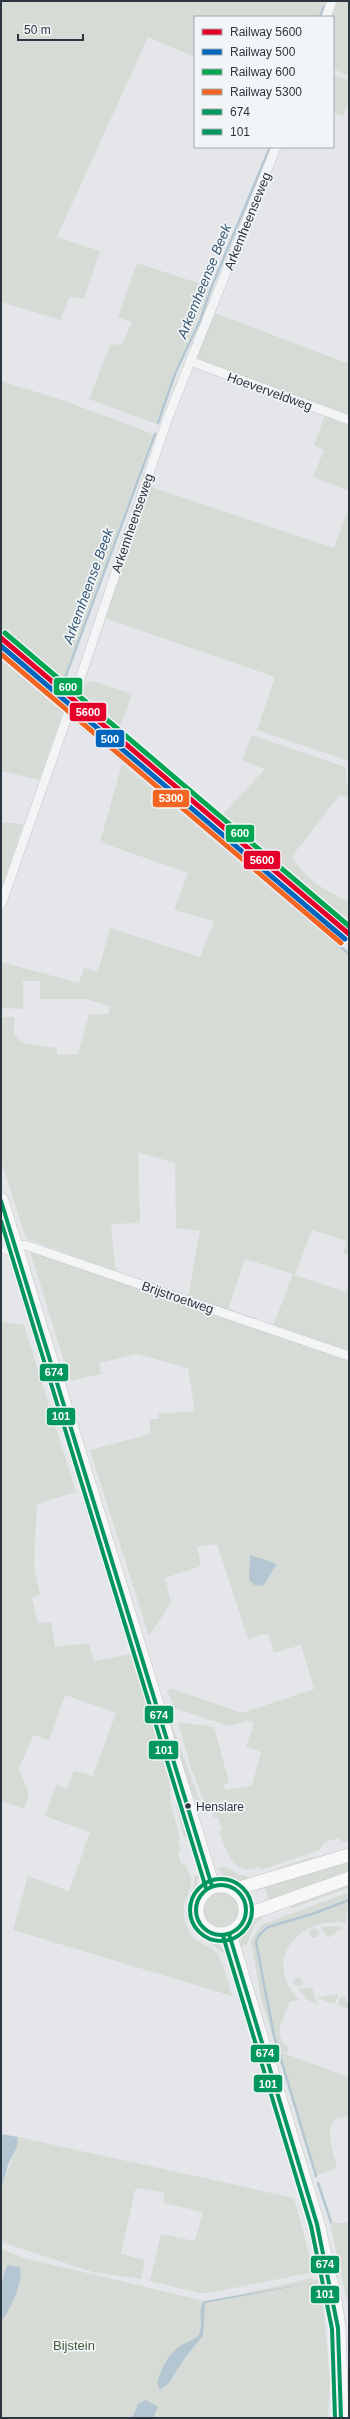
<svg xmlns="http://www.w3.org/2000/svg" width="350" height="2419" viewBox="0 0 350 2419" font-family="Arial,sans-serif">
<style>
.green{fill:#d6dcd5}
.water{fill:#b4c6d2}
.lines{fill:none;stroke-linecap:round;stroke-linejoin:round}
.stream{stroke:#b4c6d2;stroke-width:2.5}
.street-casing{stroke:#c2c4c7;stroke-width:10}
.secondary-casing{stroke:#c2c4c7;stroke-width:14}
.primary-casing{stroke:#c1c3c6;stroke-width:16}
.street{stroke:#f3f4f6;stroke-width:9}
.secondary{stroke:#f7f7f7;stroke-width:13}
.primary{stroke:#f7f7f7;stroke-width:15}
.bus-1-casing{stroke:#f2f5f7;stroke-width:7}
.bus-2-casing{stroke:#f2f5f7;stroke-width:7}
.bus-1{stroke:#00965e;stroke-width:4}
.bus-2{stroke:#00965e;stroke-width:4}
.rail-1-casing{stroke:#f2f5f7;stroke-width:8}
.rail-2-casing{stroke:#f2f5f7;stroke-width:8}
.rail-3-casing{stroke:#f2f5f7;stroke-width:8}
.rail-4-casing{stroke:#f2f5f7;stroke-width:8}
.rail-1{stroke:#e4002b;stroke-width:5}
.rail-2{stroke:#0065bd;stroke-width:5}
.rail-3{stroke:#00a651;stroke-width:5}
.rail-4{stroke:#f26522;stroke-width:5}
.bus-dot{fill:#2b3641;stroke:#f2f5f7;stroke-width:1.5}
.labels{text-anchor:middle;stroke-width:3.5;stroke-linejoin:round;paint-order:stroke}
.bus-label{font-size:12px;fill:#2b3641;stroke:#f2f5f7;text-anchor:start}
.street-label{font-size:13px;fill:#2b3641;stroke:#f2f5f7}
.park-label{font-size:13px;fill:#445c39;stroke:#f2f5f7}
.water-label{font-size:14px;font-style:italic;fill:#375973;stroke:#f2f5f7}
.line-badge{stroke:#f2f5f7;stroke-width:1.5}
.badge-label{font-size:11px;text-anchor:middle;font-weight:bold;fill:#fff}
</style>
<rect width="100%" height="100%" fill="#e4e6e9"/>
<g class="green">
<path d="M1 1H325L319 17H195V57L148 37 57 237 100 251 84 299 69 297 61 320 1 302Z"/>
<path d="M338 1H349V76L333 69 332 17Z"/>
<path d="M333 74 349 81V102L343 116 333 112Z"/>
<path d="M137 263 210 287 156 424 89 399 110 345 122 344 132 322 118 317Z"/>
<path d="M215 313 349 364V417L200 361 197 356Z"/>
<path d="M1 381 62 400 153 434 59 691 1 643Z"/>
<path d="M325 415 349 424V491L313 477 324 450 314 445Z"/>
<path d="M148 486 334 548 349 506V761L257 730 275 677 102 617Z"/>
<path d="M1 657 63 711 39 780 1 771Z"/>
<path d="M94 681 132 694 120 727 79 693 83 684Z"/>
<path d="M252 735 345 767 349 798 340 795 292 856C305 880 325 890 349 902V921L223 814 265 769 242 760Z"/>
<path d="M122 764 349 956V1255L343 1253 347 1241 312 1230 295 1275 346 1292 349 1284V1351L273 1326 293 1274 245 1259 228 1310 188 1297 200 1231 176 1228 175 1163 138 1152 140 1223 111 1224 116 1272 28 1239 25 1236 1 1160V1017H14V1034L22 1043 56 1048 58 1055 78 1054 89 1014H108L110 1006 85 999H40V981H23V1009L1 1008V962L79 983 84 968 98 972 110 928 200 957 214 921 174 910 188 873 100 842Z"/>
<path d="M1 822 23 824 1 890Z"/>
<path d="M30 1251 349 1361V1842L342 1843 339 1838 325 1842 319 1850 260 1870 259 1867C233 1878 226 1850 219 1831L223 1830 218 1817 214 1818 211 1808 207 1809 191 1768 178 1722 214 1727 229 1782 223 1785 226 1790 252 1786 261 1752 246 1747 254 1723 248 1721 229 1726 174 1708 167 1690 173 1689 242 1713 314 1689 301 1645 274 1653 268 1633 248 1639 217 1544 197 1547 201 1566 165 1578 171 1603 149 1636 90 1450 150 1434V1419H159L158 1414 195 1411 188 1368 137 1354 99 1363 101 1374 70 1381Z"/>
<path d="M1 1322 24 1325 76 1492 37 1504 34 1566 40 1594 32 1598 38 1623 51 1622 55 1647 89 1643 94 1661 131 1654 169 1775 171 1805 180 1839H178L181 1851 178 1852 181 1865 185 1864C186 1871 190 1872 191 1879 192 1898 177 1901 187 1927 195 1947 211 1943 218 1955 225 1966 228 1983 232 1996L13 1930 28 1876 69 1891 90 1832 45 1816 56 1785 67 1788 74 1771 93 1776 116 1713 65 1695 49 1740 33 1735 19 1769 29 1795 24 1809 1 1801Z"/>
<path d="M171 1722 200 1802 198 1804 187 1781 169 1725Z"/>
<path d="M175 1804 181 1807 188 1837H184Z"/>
<path d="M315 1856C307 1868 291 1868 278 1868Z"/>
<path d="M349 1858V1875L270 1904 264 1885Z"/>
<path d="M226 1867 238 1874 253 1878 234 1883 224 1878 218 1868Z"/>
<path d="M198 1875C201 1891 187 1904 193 1920 199 1937 218 1937 225 1952H221C206 1936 180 1932 187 1902 190 1892 196 1887 194 1876Z"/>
<path d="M349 1881V1888L290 1909 294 1902Z"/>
<circle cx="221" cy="1910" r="19"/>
<path d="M349 1892 346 1923C298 1916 261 1961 299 2000L290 2002C284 2016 271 2038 289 2047L287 2053 284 2052 283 2053 349 2077V2116L335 2119C324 2131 334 2154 337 2168L315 2176 261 1998 251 1941 261 1925 266 1923Z"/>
<path d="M266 1914 255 1924 247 1944 241 1947C238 1930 250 1918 266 1914Z"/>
<path d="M330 1926 343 1927 328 1938 320 1927Z"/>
<circle cx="314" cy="1933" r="4.5"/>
<circle cx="298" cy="1982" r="4.5"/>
<path d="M312 1987 315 1999 317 2001 316 2004 308 2000 298 1989Z"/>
<path d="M338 1994 335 2004 316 1998Z"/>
<path d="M347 1996 345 1998 346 2002H349V2009L338 2005 340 1997Z"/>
<path d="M18 2137 294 2198 314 2272 209 2293H200L150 2281 161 2234 195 2241 203 2212 164 2203V2193L139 2188 135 2190 121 2254 145 2260 141 2279 93 2272 1 2242C1 2225 0 2204 2 2188 6 2171 16 2154 18 2137Z"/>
<path d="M330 2223H349L348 2303 347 2301Z"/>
<path d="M1 2249 24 2258 204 2301 202 2303 312 2278 321 2282 330 2379 328 2418H1Z"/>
</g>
<g class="water">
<path d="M250 1555 277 1564 263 1586 254 1585 249 1580Z"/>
<path d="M1 2134 18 2137 17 2147 8 2165 1 2190Z"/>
<path d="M8 2265 19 2267C26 2276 9 2314 1 2321 1 2307 0 2275 8 2265Z"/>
<path d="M317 2282 205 2303 203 2336 187 2355 168 2384 160 2390 157 2383C161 2369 168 2354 180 2346 186 2342 196 2340 199 2334 204 2324 197 2311 204 2301Z"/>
<path d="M146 2400 158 2407 153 2418H132L138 2404Z"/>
</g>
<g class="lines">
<g class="stream">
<path d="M320 17 324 6"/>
<path d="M158 423 175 374 200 320 212 286 270 147"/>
<path d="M65 678 155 434"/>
<path d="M56 702 60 708"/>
<path d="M75 721 349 954"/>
<path d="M316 2176 274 2036 256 1942 259 1935 268 1927 312 1914 349 1900"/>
<path d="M318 2183 331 2222"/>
</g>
<defs>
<g id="street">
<path d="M326 17 332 1"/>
<path d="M190 361 349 420"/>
<path d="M1 905 73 700 167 420 276 147"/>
<path d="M6 1250 25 1245 349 1356"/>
</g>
<g id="secondary">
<path d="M236 1889 349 1855"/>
<path d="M246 1915 349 1878"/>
</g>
<g id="primary">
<path d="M1 1201 212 1886"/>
<circle cx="221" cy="1910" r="25"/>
<path d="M229 1934 317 2224 334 2300 338 2328 341 2418"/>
</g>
</defs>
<use href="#street" class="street-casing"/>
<use href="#secondary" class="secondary-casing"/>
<use href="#primary" class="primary-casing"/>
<use href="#street" class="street"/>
<use href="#secondary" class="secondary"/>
<use href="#primary" class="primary"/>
<defs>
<g id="bus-1">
<path d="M1 1201 212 1886"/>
<circle cx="221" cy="1910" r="25"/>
<path d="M229 1934 317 2224 338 2328 341 2418"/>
</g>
<g id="bus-2">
<path d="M1 1221 206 1888"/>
<circle cx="221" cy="1910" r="31"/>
<path d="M223 1936 311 2226 332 2329 335 2418"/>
</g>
</defs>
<use href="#bus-1" class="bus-1-casing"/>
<use href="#bus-2" class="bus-2-casing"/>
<use href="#bus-1" class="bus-1"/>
<use href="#bus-2" class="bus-2"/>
<defs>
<path id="rail-1" d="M1 638 349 934"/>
<path id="rail-2" d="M1 646 345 939"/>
<path id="rail-3" d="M5 633 349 926"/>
<path id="rail-4" d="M1 654 341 943"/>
</defs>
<use href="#rail-1" class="rail-1-casing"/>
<use href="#rail-2" class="rail-2-casing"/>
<use href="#rail-3" class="rail-3-casing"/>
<use href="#rail-4" class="rail-4-casing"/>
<use href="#rail-1" class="rail-1"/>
<use href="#rail-2" class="rail-2"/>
<use href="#rail-3" class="rail-3"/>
<use href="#rail-4" class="rail-4"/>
</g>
<circle class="bus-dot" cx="188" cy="1806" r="3.5"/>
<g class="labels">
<g class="bus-label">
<text x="196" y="1811">Henslare</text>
</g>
<g class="street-label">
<text transform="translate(247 221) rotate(-68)" y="5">Arkemheenseweg</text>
<text transform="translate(270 391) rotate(20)" y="5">Hoeverveldweg</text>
<text transform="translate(132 523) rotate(-71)" y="5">Arkemheenseweg</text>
<text transform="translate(178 1297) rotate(19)" y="5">Brijstroetweg</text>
</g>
<g class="park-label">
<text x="74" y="2350">Bijstein</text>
</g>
<g class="water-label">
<text transform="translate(204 281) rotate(-68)" y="5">Arkemheense Beek</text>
<text transform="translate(88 586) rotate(-70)" y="5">Arkemheense Beek</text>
</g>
</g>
<g class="line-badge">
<rect x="53" y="677" width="30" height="19" rx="4" fill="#00a651"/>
<rect x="69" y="702" width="38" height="20" rx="4" fill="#e4002b"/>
<rect x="95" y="729" width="30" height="19" rx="4" fill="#0065bd"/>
<rect x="152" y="789" width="38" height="19" rx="4" fill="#f26522"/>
<rect x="225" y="824" width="30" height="19" rx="4" fill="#00a651"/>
<rect x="243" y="850" width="38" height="20" rx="4" fill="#e4002b"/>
<rect x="39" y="1363" width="30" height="19" rx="4" fill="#00965e"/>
<rect x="46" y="1407" width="30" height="19" rx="4" fill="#00965e"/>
<rect x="144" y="1705" width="30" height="19" rx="4" fill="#00965e"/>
<rect x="148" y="1740" width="31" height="20" rx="4" fill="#00965e"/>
<rect x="250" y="2044" width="30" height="19" rx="4" fill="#00965e"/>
<rect x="253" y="2074" width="30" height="19" rx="4" fill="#00965e"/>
<rect x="310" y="2255" width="30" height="19" rx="4" fill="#00965e"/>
<rect x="310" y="2285" width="30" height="19" rx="4" fill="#00965e"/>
</g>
<g class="badge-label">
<text x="68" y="691">600</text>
<text x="88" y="716">5600</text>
<text x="110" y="743">500</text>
<text x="171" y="802">5300</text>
<text x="240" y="837">600</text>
<text x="262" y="864">5600</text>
<text x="54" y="1376">674</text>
<text x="61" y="1420">101</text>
<text x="159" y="1719">674</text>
<text x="164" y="1754">101</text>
<text x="265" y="2057">674</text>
<text x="268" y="2088">101</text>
<text x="325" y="2268">674</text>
<text x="325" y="2298">101</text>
</g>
<rect width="350" height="2419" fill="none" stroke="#2b3641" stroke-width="4"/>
<rect x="194" y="16" width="140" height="132" fill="#f2f5f7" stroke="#a2a9ae"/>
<rect x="202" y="29" width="20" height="6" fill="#e4002b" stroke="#a2a9ae"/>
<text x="230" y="36" font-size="12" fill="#2b3641">Railway 5600</text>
<rect x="202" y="49" width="20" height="6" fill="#0065bd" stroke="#a2a9ae"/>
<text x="230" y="56" font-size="12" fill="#2b3641">Railway 500</text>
<rect x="202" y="69" width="20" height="6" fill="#00a651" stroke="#a2a9ae"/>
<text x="230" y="76" font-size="12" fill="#2b3641">Railway 600</text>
<rect x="202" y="89" width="20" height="6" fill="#f26522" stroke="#a2a9ae"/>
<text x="230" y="96" font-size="12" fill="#2b3641">Railway 5300</text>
<rect x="202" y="109" width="20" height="6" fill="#00965e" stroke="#a2a9ae"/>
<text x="230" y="116" font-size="12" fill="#2b3641">674</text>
<rect x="202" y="129" width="20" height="6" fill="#00965e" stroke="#a2a9ae"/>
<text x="230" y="136" font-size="12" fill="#2b3641">101</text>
<path d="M18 34v6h65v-6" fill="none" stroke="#2b3641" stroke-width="2"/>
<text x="24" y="34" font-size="12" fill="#2b3641" stroke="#f2f5f7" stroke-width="3" paint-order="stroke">50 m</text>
</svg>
